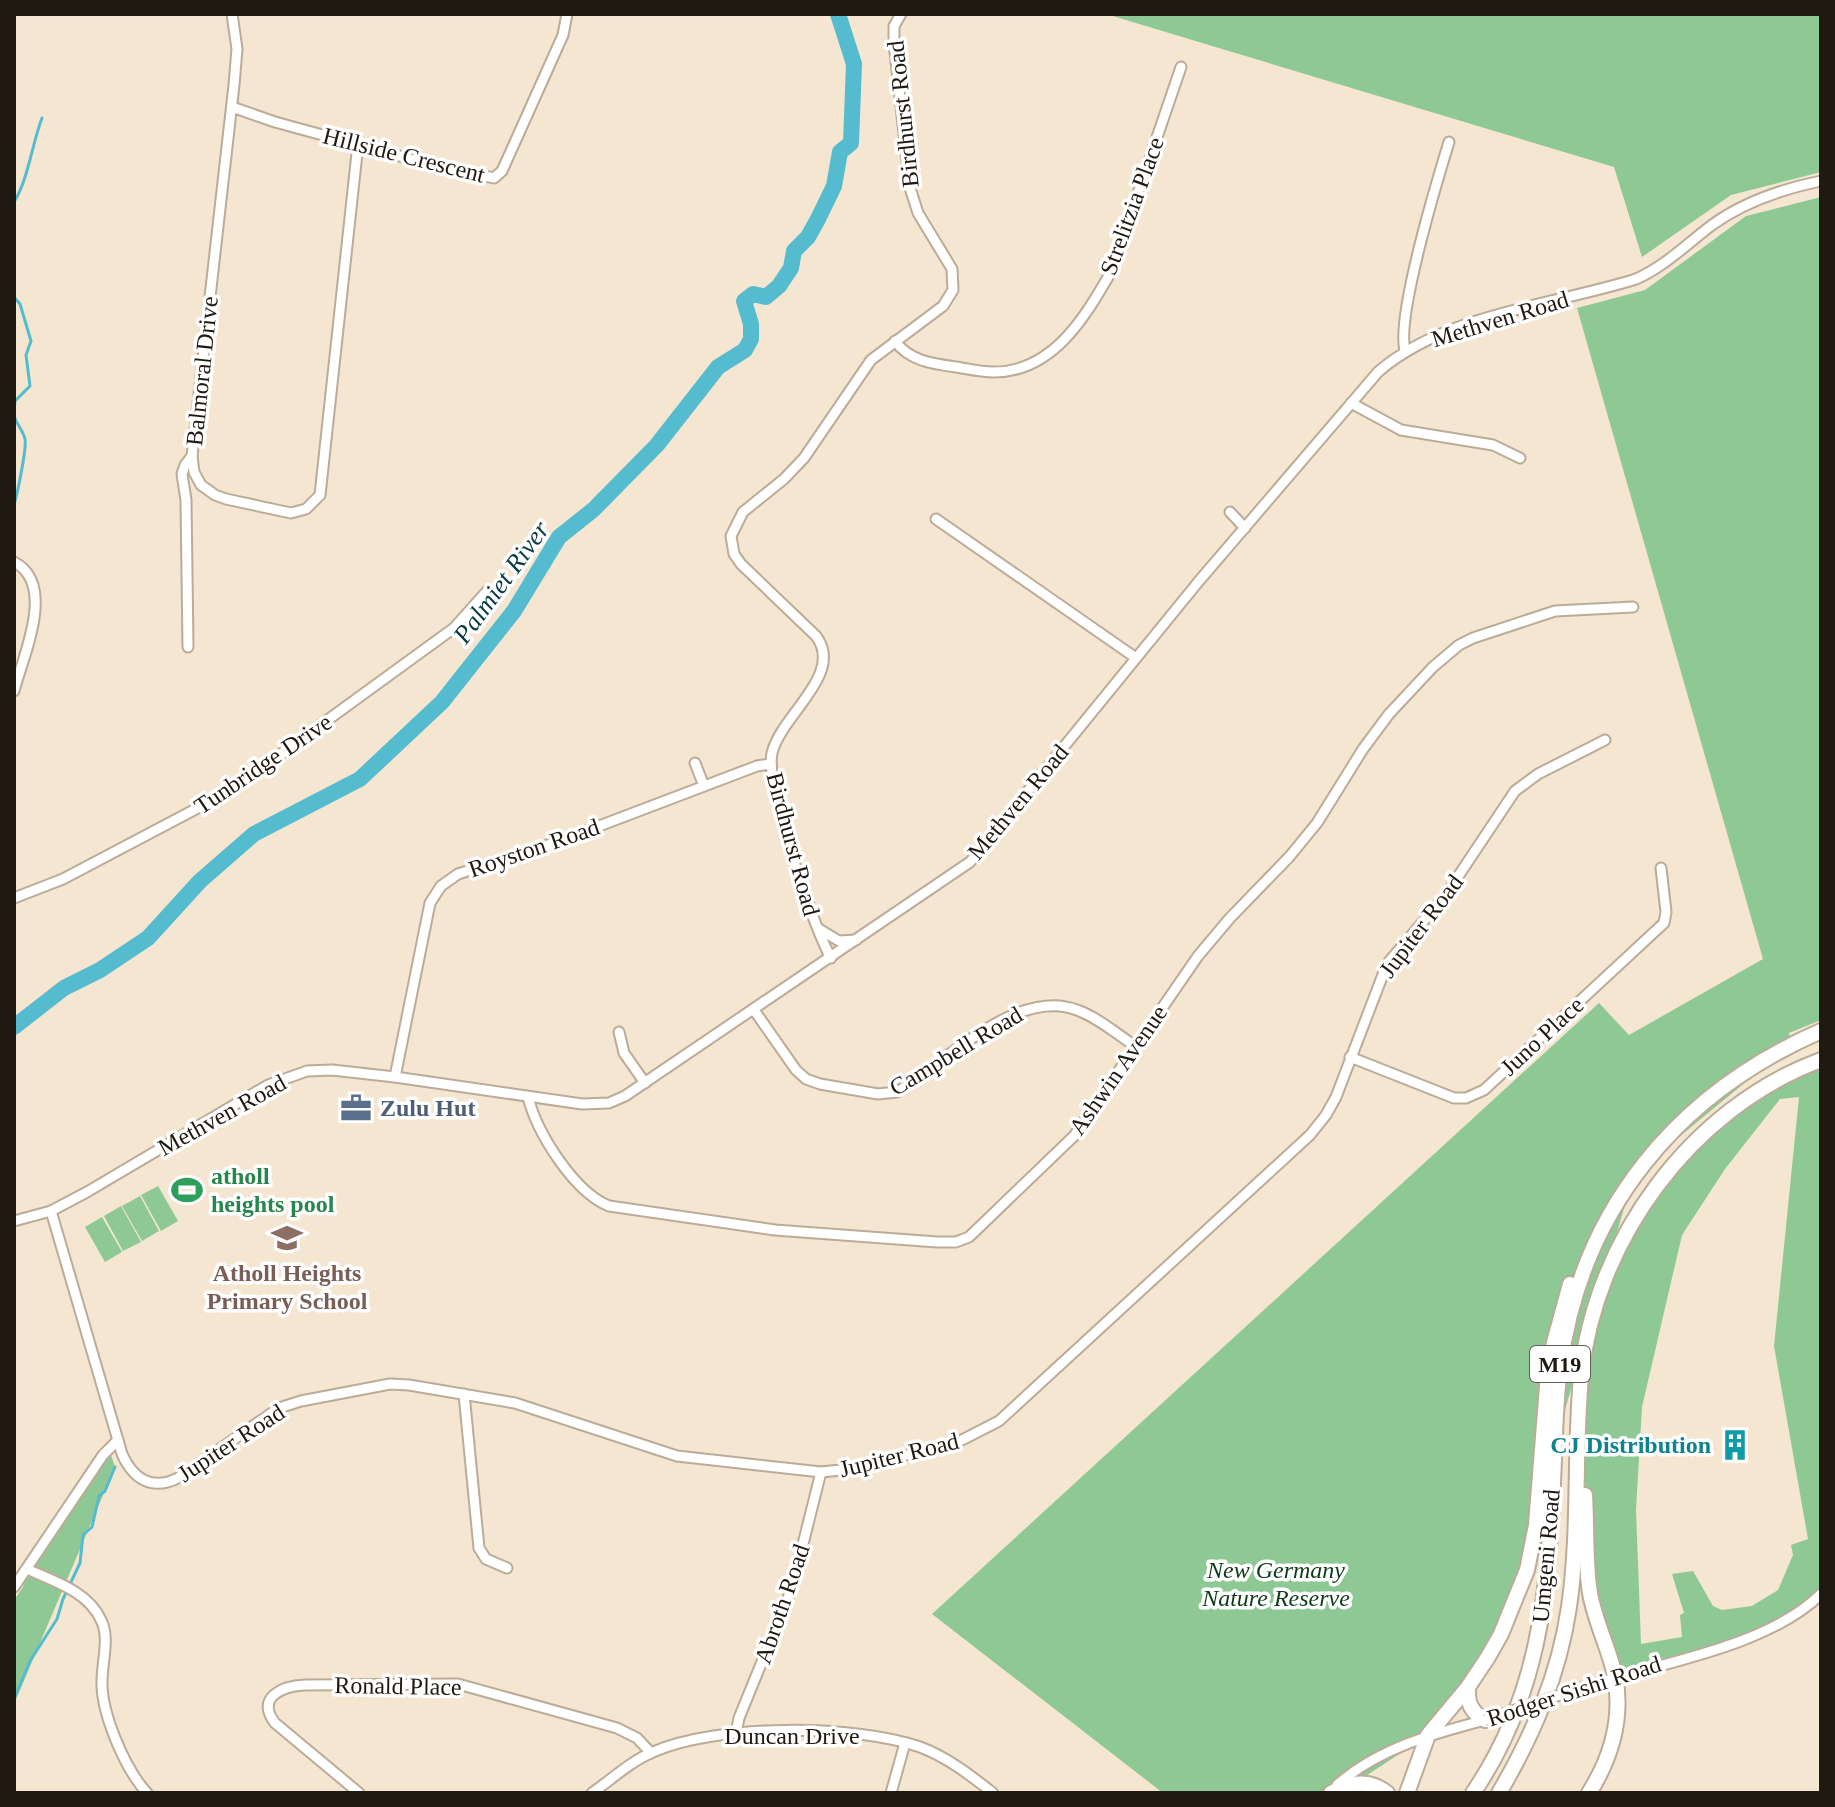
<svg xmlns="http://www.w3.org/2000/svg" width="1835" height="1807" viewBox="0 0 1835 1807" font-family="Georgia,serif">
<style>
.green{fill:#8ec995;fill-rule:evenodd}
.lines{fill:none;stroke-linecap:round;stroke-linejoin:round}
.stream{stroke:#55bccf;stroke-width:3}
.river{stroke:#55bccf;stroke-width:16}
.minor-casing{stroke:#baac98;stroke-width:13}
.highway-casing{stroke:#baac98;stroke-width:18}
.minor{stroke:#fff;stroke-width:9}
.highway{stroke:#fff;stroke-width:14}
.minor-bridge-casing{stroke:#baac98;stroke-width:13;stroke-linecap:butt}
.minor-bridge{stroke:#fff;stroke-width:9}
.labels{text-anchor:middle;stroke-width:7;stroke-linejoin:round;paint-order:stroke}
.shield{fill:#fff;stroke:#625e59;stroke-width:2}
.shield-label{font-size:22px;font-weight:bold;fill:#1f1912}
.street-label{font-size:24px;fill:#1f1912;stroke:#fff}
.service-label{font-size:24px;font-weight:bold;fill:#4e5e75;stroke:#fff;text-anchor:start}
.leisure-label{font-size:24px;font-weight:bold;fill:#27864d;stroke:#fff;text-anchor:start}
.education-label{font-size:24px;font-weight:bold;fill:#785e54;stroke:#fff}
.culture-label{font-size:24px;font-weight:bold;fill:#0d838f;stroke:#fff;text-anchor:end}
.park-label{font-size:24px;font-style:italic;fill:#0d3a17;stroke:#fff}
.water-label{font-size:26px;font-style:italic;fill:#083a42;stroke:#fff}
</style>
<rect width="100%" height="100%" fill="#f4e6d0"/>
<g class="green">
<path d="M1106 14H1821V172L1731 195 1642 257 1614 167Z"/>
<path d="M1821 197V1020L1789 1033 1792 1044 1634 1174 1538 1502 1516 1601 1428 1735 1340 1793H1163L932 1614 1599 1003 1629 1035 1763 959 1577 308 1645 290 1746 216Z"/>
<path d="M1821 1061V1592L1788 1618 1738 1639 1616 1676 1589 1557 1585 1473 1584 1409 1589 1336 1601 1296 1655 1190 1729 1114ZM1799 1097 1774 1346 1808 1539 1791 1545 1793 1555 1778 1590 1752 1606 1722 1610 1713 1606 1693 1571 1672 1574 1684 1613 1680 1615 1682 1637 1641 1644 1636 1510 1642 1407 1682 1235 1725 1169 1780 1099Z"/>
<path d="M158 1186 178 1221 161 1231 141 1195Z"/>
<path d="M140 1196 159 1231 142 1241 122 1206Z"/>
<path d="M121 1206 141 1242 123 1251 104 1216Z"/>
<path d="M102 1217 122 1252 105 1262 85 1227Z"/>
<path d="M109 1449 115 1467 14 1704V1600L23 1587 27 1569Z"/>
</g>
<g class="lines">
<g class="stream">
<path d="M14 202C28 180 32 144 42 118"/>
<path d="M14 297 20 304 31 341 26 355 30 386 15 401 14 411"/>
<path d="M14 415C16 424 23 430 25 439 27 448 17 495 14 505"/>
<path d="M14 1699 30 1661 57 1619 63 1599 80 1563 83 1535 92 1527 99 1496 105 1491 115 1467"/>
</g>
<path class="river" d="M14 1027 64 988 100 970 148 938 200 881 254 834 360 779 442 702 514 611 559 537 593 510 657 445 718 367 745 350 751 339V324L744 301 753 294 766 297 779 286 791 268 794 251 808 237 818 219 834 186 840 152 851 143 854 64 838 14"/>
<defs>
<g id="minor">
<path d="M232 14 237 49 234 85 192 456 194 472 201 485 215 495 226 499 291 513 306 509 320 495 358 144"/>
<path d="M232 107 275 122 436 166 494 178 502 171 563 35 567 14"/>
<path d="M895 341C909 361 934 364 956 367 968 369 981 372 994 372 1053 372 1085 317 1111 272L1181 67"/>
<path d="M1405 350C1396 317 1437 181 1449 142"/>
<path d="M1351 403 1401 430 1493 445 1520 458"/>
<path d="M1230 512 1245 528"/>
<path d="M936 519 1136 658"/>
<path d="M14 562C57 584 23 656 14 691"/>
<path d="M188 647 186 500 182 474 185 465 192 456"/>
<path d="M695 763 704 786"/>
<path d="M14 898 63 879 230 791 454 628 487 591"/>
<path d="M819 929 839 941 856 940"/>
<path d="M831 958C813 926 765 786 772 753 781 715 845 674 816 636L741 564 734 554 731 536 743 512 784 479 804 458 871 360 943 306 953 290 952 269 918 213 910 188 894 43V26L901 14"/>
<path d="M754 1010 796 1070 806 1079 820 1084 878 1094 897 1092C946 1062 1017 987 1077 1010 1097 1017 1117 1034 1135 1046"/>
<path d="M619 1032 624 1053 645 1083"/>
<path d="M1350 1057 1454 1098H1466L1484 1090 1664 923 1666 912 1661 868"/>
<path d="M395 1077 430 903 441 886 458 874 557 842 757 766 770 764"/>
<path d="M528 1097C537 1133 574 1192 609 1206L775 1230 937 1242H956L969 1237 1074 1136 1198 956 1230 918 1290 856 1317 823 1363 749 1389 714 1433 667 1459 645 1473 638 1555 611 1633 607"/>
<path d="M51 1211 122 1454C133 1479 152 1491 178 1478L279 1408 301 1401 390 1384 409 1385 515 1403 677 1456 821 1472 851 1469 958 1442 999 1421 1310 1135 1326 1115 1336 1097 1387 964 1445 896 1515 791 1538 774 1605 740"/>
<path d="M14 1221 51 1211 87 1192 268 1085 307 1071 332 1070 395 1077 582 1104 609 1103 625 1096 970 862 1199 581 1378 372C1444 314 1554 305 1636 279 1664 267 1688 243 1712 225 1745 201 1782 189 1821 181"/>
<path d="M464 1394 479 1548 486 1559 507 1568"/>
<path d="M27 1569C53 1581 88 1591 101 1620 110 1637 102 1662 102 1681 101 1713 125 1769 147 1793"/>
<path d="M14 1587 103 1455 118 1440"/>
<path d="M1578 1689C1652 1664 1765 1649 1821 1594"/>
<path d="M736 1733 739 1718 792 1588 821 1472"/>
<path d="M1337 1785C1379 1748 1432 1734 1485 1720"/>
<path d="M359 1793 275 1723C255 1697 283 1686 305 1685L458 1684 617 1728 637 1738 651 1753"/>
<path d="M592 1793C612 1779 631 1761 653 1752 717 1724 854 1724 920 1747 947 1757 970 1775 993 1793"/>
<path d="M891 1793 905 1743"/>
</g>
<g id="highway">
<path d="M1585 1495C1587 1527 1585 1562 1590 1593 1595 1622 1609 1648 1615 1676 1623 1718 1611 1758 1589 1793"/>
<path d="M1468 1687C1467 1703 1471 1712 1485 1720"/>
<path d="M1331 1793C1350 1782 1369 1779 1387 1793"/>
<path d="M1407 1793 1428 1735 1468 1687 1488 1657 1501 1634 1527 1570 1536 1525 1549 1361 1570 1284"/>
<path d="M1473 1793C1539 1696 1548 1595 1553 1482 1555 1444 1555 1405 1560 1367 1581 1209 1677 1094 1821 1031"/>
<path d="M1499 1793C1533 1735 1559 1675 1569 1607 1580 1531 1574 1454 1581 1377 1594 1241 1691 1108 1821 1060"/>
</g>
</defs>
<use href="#minor" class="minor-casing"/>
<use href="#highway" class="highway-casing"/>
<use href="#minor" class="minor"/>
<use href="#highway" class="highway"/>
<defs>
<path id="minor-bridge" d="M1485 1720 1578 1689"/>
</defs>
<use href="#minor-bridge" class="minor-bridge-casing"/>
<use href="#minor-bridge" class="minor-bridge"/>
</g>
<defs>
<symbol id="office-bare" viewBox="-9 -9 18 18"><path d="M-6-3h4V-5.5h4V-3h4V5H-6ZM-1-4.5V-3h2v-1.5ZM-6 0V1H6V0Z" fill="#5c6f8a" stroke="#fff" stroke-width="2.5" paint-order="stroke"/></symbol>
<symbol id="stadium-bare" viewBox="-9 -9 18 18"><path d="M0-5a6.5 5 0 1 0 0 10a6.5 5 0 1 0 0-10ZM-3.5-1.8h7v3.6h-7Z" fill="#2e9e5b" stroke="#fff" stroke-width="2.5" paint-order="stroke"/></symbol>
<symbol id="school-bare" viewBox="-9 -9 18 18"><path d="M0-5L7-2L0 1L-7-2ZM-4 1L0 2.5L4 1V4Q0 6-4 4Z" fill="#8d6e63" stroke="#fff" stroke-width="2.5" paint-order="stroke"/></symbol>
<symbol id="building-bare" viewBox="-9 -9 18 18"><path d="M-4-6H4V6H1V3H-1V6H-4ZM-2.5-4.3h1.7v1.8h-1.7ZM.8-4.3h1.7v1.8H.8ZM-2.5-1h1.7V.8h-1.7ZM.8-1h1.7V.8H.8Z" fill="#0f9aa8" stroke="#fff" stroke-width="2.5" paint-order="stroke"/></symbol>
</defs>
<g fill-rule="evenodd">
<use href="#office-bare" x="334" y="1086" width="44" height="44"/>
<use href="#stadium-bare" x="165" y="1168" width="44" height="44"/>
<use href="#school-bare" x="265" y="1216" width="44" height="44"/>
<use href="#building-bare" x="1713" y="1423" width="44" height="44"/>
</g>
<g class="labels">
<rect class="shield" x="1530" y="1346" width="60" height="36" rx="6"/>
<g class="shield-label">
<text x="1560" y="1372">M19</text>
</g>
<g class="street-label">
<text transform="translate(903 114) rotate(-96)" y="8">Birdhurst Road</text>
<text transform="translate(404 155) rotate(14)" y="8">Hillside Crescent</text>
<text transform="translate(1132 206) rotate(-70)" y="8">Strelitzia Place</text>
<text transform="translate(1500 319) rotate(-17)" y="8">Methven Road</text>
<text transform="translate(202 371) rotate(-84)" y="8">Balmoral Drive</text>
<text transform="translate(263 764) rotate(-34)" y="8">Tunbridge Drive</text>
<text transform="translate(1018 802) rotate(-50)" y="8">Methven Road</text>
<text transform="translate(793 844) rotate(75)" y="8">Birdhurst Road</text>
<text transform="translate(534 848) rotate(-19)" y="8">Royston Road</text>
<text transform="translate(1421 926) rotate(-53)" y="8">Jupiter Road</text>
<text transform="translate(1542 1036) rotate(-43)" y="8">Juno Place</text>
<text transform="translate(956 1051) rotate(-31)" y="8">Campbell Road</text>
<text transform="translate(1118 1070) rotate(-55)" y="8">Ashwin Avenue</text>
<text transform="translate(222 1115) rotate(-29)" y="8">Methven Road</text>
<text transform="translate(231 1443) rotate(-33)" y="8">Jupiter Road</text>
<text transform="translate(899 1455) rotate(-14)" y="8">Jupiter Road</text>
<text transform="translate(1546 1556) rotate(-85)" y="8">Umgeni Road</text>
<text transform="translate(782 1604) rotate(-71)" y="8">Abroth Road</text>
<text transform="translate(398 1686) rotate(1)" y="8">Ronald Place</text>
<text transform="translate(1574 1691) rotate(-18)" y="8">Rodger Sishi Road</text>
<text x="792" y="1744">Duncan Drive</text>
</g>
<g class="service-label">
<text x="380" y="1116">Zulu Hut</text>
</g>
<g class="leisure-label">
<text x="211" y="1184">atholl<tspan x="211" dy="28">heights pool</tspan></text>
</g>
<g class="education-label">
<text x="287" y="1281">Atholl Heights<tspan x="287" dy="28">Primary School</tspan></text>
</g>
<g class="culture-label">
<text x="1711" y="1453">CJ Distribution</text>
</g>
<g class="park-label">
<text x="1276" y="1578">New Germany<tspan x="1276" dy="28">Nature Reserve</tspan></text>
</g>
<g class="water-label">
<text transform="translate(501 582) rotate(-54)" y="9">Palmiet River</text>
</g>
</g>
<rect width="1835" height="1807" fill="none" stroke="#1f1912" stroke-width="32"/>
</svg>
